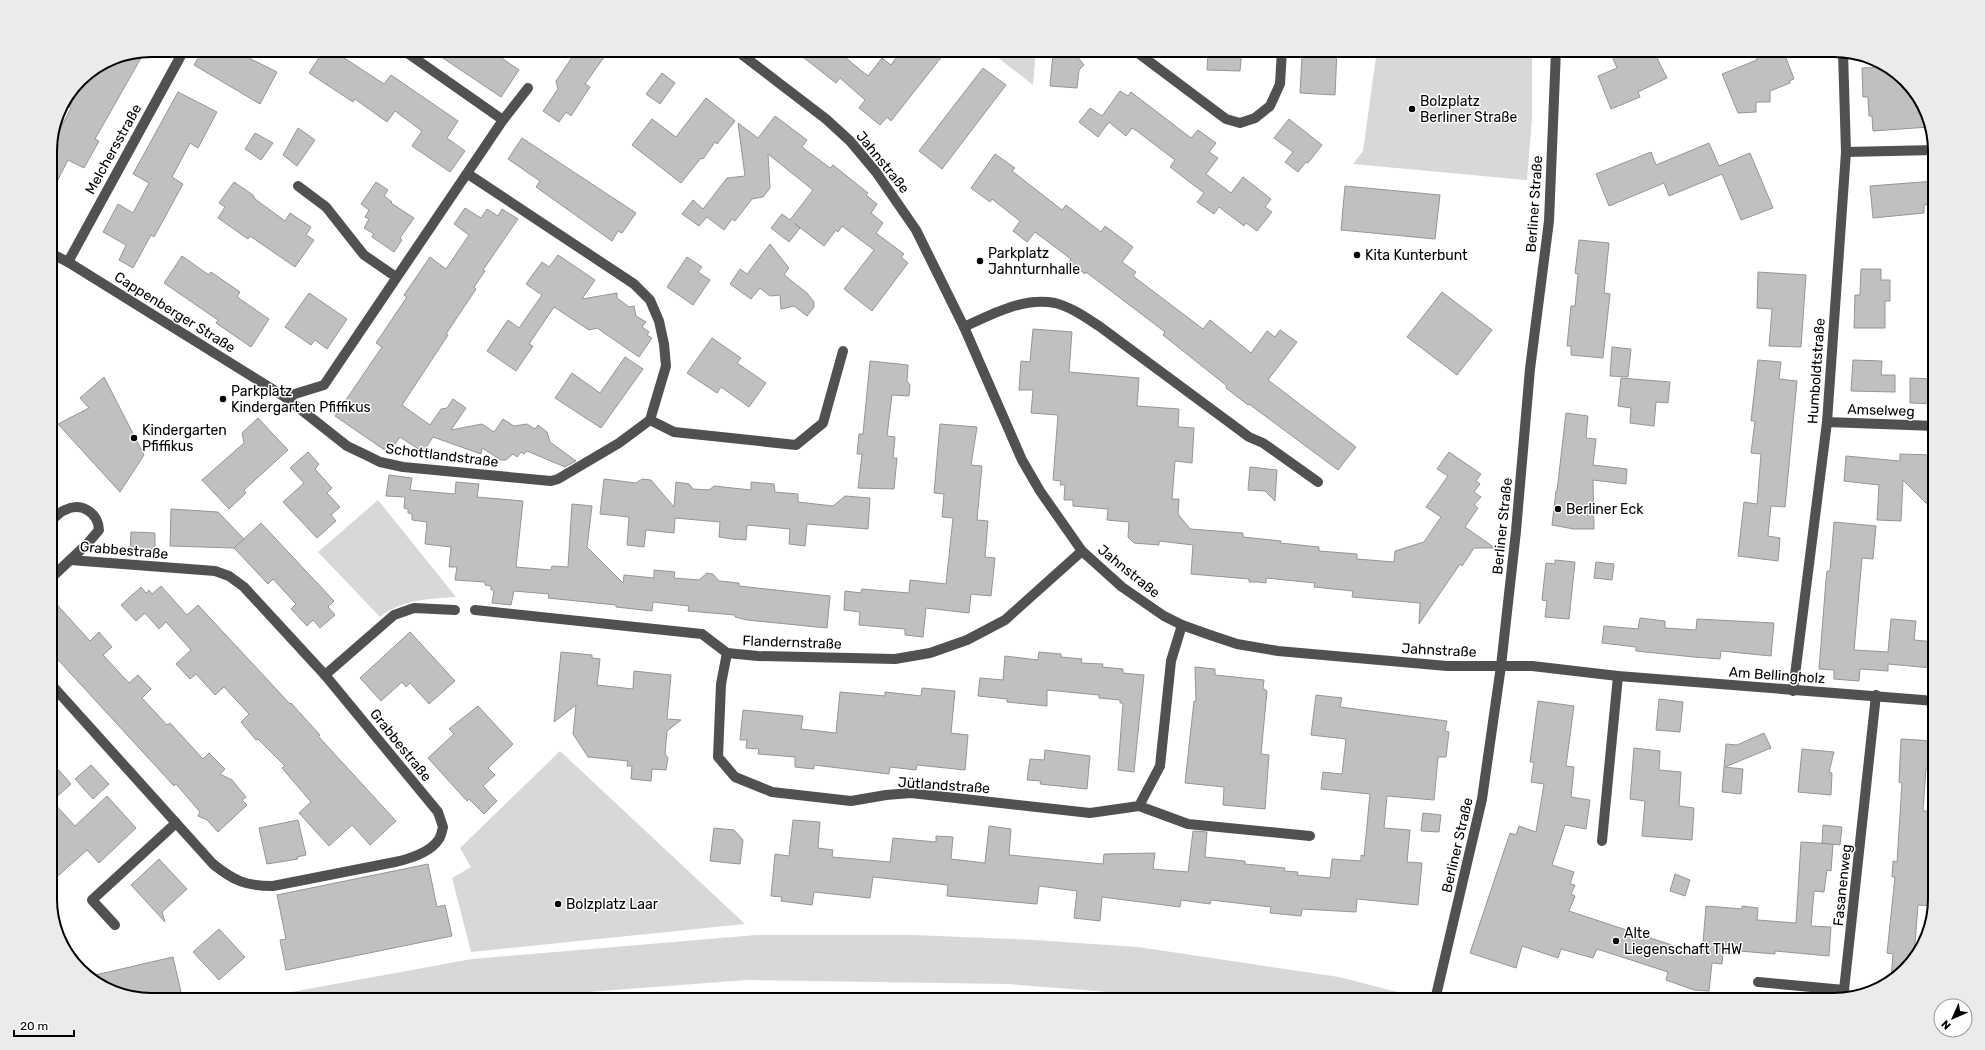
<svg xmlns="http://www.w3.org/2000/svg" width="1985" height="1050" viewBox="0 0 1985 1050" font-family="Rubik,sans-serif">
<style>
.green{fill:#d8d8d8}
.building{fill:#c0c0c0;stroke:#959595}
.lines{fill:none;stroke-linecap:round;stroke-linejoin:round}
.minor{stroke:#515151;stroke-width:10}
.rail{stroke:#000;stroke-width:3;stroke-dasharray:6 2 1 2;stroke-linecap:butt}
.poi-dot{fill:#000;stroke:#fff;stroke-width:1.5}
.labels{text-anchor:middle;stroke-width:3;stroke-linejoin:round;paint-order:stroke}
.poi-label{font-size:14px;fill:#000;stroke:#fff;text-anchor:start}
.street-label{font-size:14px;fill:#000;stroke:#fff}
.rim{fill:none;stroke:#000;stroke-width:2}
</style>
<rect width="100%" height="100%" fill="#fff"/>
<g class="green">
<path d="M988 50H1036L1033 85 1028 81Z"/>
<path d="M1377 50H1532V119L1527 180 1353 164 1363 151Z"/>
<path d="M378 500 456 597C428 599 403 599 380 617L318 552Z"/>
<path d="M560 751 745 924 471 952 452 878 471 867 460 848Z"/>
<path d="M756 935H913L1034 940 1138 947 1339 977 1413 996V1000H1210L1007 984 747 980 481 1000H247L472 959Z"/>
</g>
<g class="building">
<path d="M203 50H233L277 72 260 104 194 65Z"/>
<path d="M324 50H332L384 84 391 75 458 121 447 138 465 151 450 172 412 146 422 131 395 111 387 122 355 99 353 102 309 73Z"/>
<path d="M431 50H490L519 70 501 97Z"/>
<path d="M577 50H609L585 84 590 87 571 116 566 112 559 122 543 111 558 89 556 81Z"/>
<path d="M794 50H836L868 76 882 58 891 65 902 50H947L891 121 887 117 880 125 859 108 865 100 840 78 836 83Z"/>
<path d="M1070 50H1072L1084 65 1079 70 1077 88 1050 86 1053 53 1065 54Z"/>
<path d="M1208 50H1242L1240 71 1207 70Z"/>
<path d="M1311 50H1337L1335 95 1300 93 1302 56 1311 57Z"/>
<path d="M1626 50H1653L1667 78 1638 92 1640 97 1611 109 1598 76 1617 68 1612 56Z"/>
<path d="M1753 50H1783L1794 79 1789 81 1790 83 1770 91V102H1756V112L1738 113 1722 74 1757 60Z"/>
<path d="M145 51 95 139 99 141 84 168 68 160 50 195V148L71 108 69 107 88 74 112 58Z"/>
<path d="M1886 67 1918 95 1929 127 1873 131 1872 116H1869L1868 97H1863L1862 68Z"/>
<path d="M983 68 1006 85 942 169 919 151Z"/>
<path d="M662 73 675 83 660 104 646 94Z"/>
<path d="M1120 91 1128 96 1131 92 1191 138 1198 130 1216 143 1209 152 1218 158 1206 174 1231 193 1243 177 1271 199 1265 207 1272 212 1257 231 1246 223 1244 226 1219 207 1214 214 1197 202 1204 193 1170 167 1175 160 1137 131 1132 128 1126 136 1109 122 1098 137 1079 122 1090 108 1102 116Z"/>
<path d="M178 92 217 112 198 148 190 143 172 177 183 184 154 237 151 235 133 268 119 260 126 245 103 232 118 204 133 213 149 183 133 174Z"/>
<path d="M706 98 735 121 717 144 715 142 703 159 701 158 681 183 632 145 652 119 676 137Z"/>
<path d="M775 116 807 140 802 147 830 168 833 165 868 193 866 195 877 204 871 213 883 223 876 233 904 254 901 257 908 263 872 311 844 289 874 250 842 226 838 232 836 230 824 246 794 223 800 228 789 242 771 228 782 214 790 220 813 190 768 154 770 188 763 197 752 199 735 221 732 219 724 230 707 217 699 226 682 214 693 200 703 209 727 178 745 176 738 123 758 138Z"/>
<path d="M1289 119 1322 145 1308 163 1306 162 1298 172 1285 162 1293 152 1274 138Z"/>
<path d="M298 128 315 140 297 166 283 155Z"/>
<path d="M255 133 273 143 261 160 245 149Z"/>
<path d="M522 138 636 213 622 233 618 231 612 241 536 187 540 181 508 159Z"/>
<path d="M1709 143 1719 166 1750 153 1773 208 1741 220 1722 174 1669 196 1664 183 1609 206 1596 174 1651 152 1656 165Z"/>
<path d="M995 154 1015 168 1012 171 1062 210 1066 205 1101 232 1105 226 1133 247 1122 262 1136 272 1133 276 1203 329 1210 320 1251 353 1267 331 1275 337 1280 330 1297 342 1268 380 1356 447 1338 470 1249 404 1248 405 1226 388 1227 386 1163 335 1165 332 1086 272 1085 274 1069 262 1071 259 1035 232 1027 242 1013 231 1020 221 992 199 990 202 971 188Z"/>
<path d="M1935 181V204L1924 205V213L1873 218 1870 186Z"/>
<path d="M234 182 253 195 255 199 285 221 290 213 311 227 306 235 314 240 295 267 250 236 248 239 218 218 225 207 219 203Z"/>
<path d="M376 182 388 190 384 196 392 202 391 203 414 218 400 238 402 240 394 252 372 237 374 234 364 228 369 219 365 217 369 210 361 204Z"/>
<path d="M1345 186 1440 195 1435 239 1341 230Z"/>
<path d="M465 208 481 218 487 209 498 216 502 209 518 219 483 270 485 271 474 287 476 289 446 334 448 335 402 405 430 425 441 409 447 408 453 399 466 408 451 430 482 424 494 432 503 419 514 426 527 424 535 429 538 425 547 432 550 442 576 461 565 467 527 451 524 454 521 452 517 457 513 454 506 460H501L482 448 481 454 433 437 423 452 400 437 389 453 335 416 382 347 376 343 407 297 404 295 430 257 446 269 469 235 454 224Z"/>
<path d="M1579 240 1609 243 1604 293 1610 294 1603 358 1571 355V346H1567L1571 306H1575L1578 274 1575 273Z"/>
<path d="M770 244 789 268 784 275 807 293 814 302V307L807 316 794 306 781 309 780 295 770 296 760 288 751 299 730 284 740 269 747 274Z"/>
<path d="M558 255 595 280 582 299 617 293V298L629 307 634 306 636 316 646 322 642 327 649 332 647 335 652 338 639 357 597 328 589 330 554 307 529 344 533 346 516 371 487 351 508 320 519 328 542 295 526 284 542 262 549 267Z"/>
<path d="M182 256 209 275 211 272 240 292 237 297 269 319 251 347 216 323 218 320 164 283Z"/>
<path d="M687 257 702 267 698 272 710 280 693 305 667 287Z"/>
<path d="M1861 269H1881V280H1890V301H1885V328H1854L1855 295H1860Z"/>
<path d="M1758 272 1806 275 1801 347 1769 346 1772 309 1757 308Z"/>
<path d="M1442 292 1492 330 1457 375 1407 337Z"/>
<path d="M309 293 347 319 327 349 315 340 311 345 285 327Z"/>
<path d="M1033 329 1072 332 1069 372 1139 378 1137 406 1179 409 1178 427 1194 428 1192 463 1175 461 1172 499H1179L1178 514 1190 529 1243 533V537L1281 541 1280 543 1319 547V551L1357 554V559L1394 562 1395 551 1424 542 1441 517 1426 507 1448 476 1437 469 1449 452 1481 474 1476 481 1480 484 1474 492 1481 497 1474 505 1478 508 1465 527 1495 548H1474L1462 566 1460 564 1419 624 1420 603 1352 597 1353 591 1314 587 1315 583 1266 578V583L1258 582H1249V579L1191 574 1193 545 1159 541V545L1134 543 1128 537 1129 522 1107 520 1108 509 1073 506V500H1064L1065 485H1060L1061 481 1053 480 1058 415 1031 413 1033 390H1019L1021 361 1030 362Z"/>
<path d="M712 338 741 358 737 363 766 383 749 407 721 387 717 393 687 373Z"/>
<path d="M1612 347 1631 349 1628 377 1610 376Z"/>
<path d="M625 357 643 369 601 428 555 398 572 373 600 393Z"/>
<path d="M1758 360 1781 362 1779 379 1797 381 1785 507 1771 506 1768 536 1780 538 1778 561 1738 556 1744 502 1757 504 1761 454 1751 453 1755 421H1751Z"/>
<path d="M1853 360 1882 361 1881 375H1895V392L1851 391Z"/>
<path d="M870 361 908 365 907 381 910 385 909 396 892 395 887 436 895 437 893 458H897L894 489 858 488 862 454H857L859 434H863Z"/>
<path d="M104 377 144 455 120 492 58 424 89 408 80 398Z"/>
<path d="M1621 378 1670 382 1668 403 1656 402 1654 426 1630 423 1631 408 1618 406Z"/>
<path d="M1910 378 1935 379V404L1910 403Z"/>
<path d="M1566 413 1588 416 1586 438 1596 439 1593 465 1627 469 1626 484 1593 480 1594 529H1574L1552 525 1556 491H1557Z"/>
<path d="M258 418 288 450 244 490 246 493 229 509 202 480 244 443 242 433Z"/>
<path d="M940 424 977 427 971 465 982 466 977 520 988 521 985 557 995 558 991 596 971 594 969 613 926 608 923 637 905 635V629L859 625 860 612 844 610 845 591 861 593 862 589 909 593 910 580 946 584 953 518 942 517 944 494 934 493Z"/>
<path d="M308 452 319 464 315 469 332 488 327 493 340 507 331 515 336 521 317 538 283 502 304 483 290 468Z"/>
<path d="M1900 454 1935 455V512L1903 480 1901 521 1877 520 1879 485 1844 481 1846 456 1900 461Z"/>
<path d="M1250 467 1277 470 1275 501 1265 491 1248 490Z"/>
<path d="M389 475 412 478 410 490 455 494 456 482 479 484 477 497 523 501 516 567 551 570 552 566 568 567 572 504 592 506 587 547 623 583 624 575 654 578V570L675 572 674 578 699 580 707 573 713 574 719 581 739 583V586L830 596 827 628 747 620 735 617V615L688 611 689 606 653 602 652 611 616 607V605L548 598 549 594 514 591 511 605 492 603 494 590H491V586L485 585V582L455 580 457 567H449L451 547 425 544 427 522 412 520V514L408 513V509L404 508 405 497 386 496Z"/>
<path d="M604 479 636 483 642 479 651 480 674 507 676 482 689 484 693 489 709 490 714 486 751 490V482L774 484 775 492 798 494V502L833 506 845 496 870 498 868 529 807 524 805 546 789 544 790 529 747 525 746 540 732 539 719 537 720 522 675 518 674 533 646 530 644 547 627 545 629 517 600 514Z"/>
<path d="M171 509 218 512 244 539 234 548 170 546Z"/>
<path d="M1834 522 1876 526 1873 559 1862 558 1854 650 1888 652 1891 619 1916 621 1914 640 1935 642 1932 668 1888 664V671L1860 669 1859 681 1834 679V670L1819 669 1826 580 1827 571H1830Z"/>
<path d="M261 523 334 601 328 607 335 615 320 628 313 620 307 626 291 609 296 604 273 579 268 584 234 548Z"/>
<path d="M131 532 155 533V551L130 550Z"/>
<path d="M1555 560 1575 562 1569 619 1545 617 1547 601 1542 600 1546 563 1555 564Z"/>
<path d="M1596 562 1614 564 1612 580 1594 578Z"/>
<path d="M161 586 187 615 198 605 290 704 291 703 320 735 318 736 396 821 370 845 352 825 329 846 299 813 311 802 282 768 285 766 258 739 256 740 241 722 249 714 224 687 215 695 196 674 190 679 176 664 191 650 166 622 159 629 145 613 136 621 121 605 141 587 146 593 149 590 152 594Z"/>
<path d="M50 597 90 641 99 632 112 647 103 655 129 683 138 675 151 689 142 698 167 725 170 723 203 759 209 753 225 769 220 774 232 780 246 797 242 800 247 805 218 832 207 820 198 816 200 812 176 784 174 786 50 651Z"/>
<path d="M1640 618 1665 621V628L1696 630 1697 619 1774 623 1771 656 1721 651 1720 659 1694 657 1636 651V647L1602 643 1604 626 1638 629Z"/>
<path d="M410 632 455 681 429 704 410 683 406 687 402 682 381 701 360 678Z"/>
<path d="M561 652 592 655V658L600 659 597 685 633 689 634 671 671 675 667 719 681 720 667 731 665 754 668 758 666 770 652 769 651 781 631 779 632 766H627L628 761 588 757 573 734 576 705 554 722Z"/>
<path d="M1039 652 1061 654V657L1082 659 1081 663 1103 664 1102 667 1123 669V673L1144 675 1134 772 1118 770 1123 703H1120V700L1099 698V695L1047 690V706L1007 702V699L978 696 980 678 1003 680 1005 656 1038 660Z"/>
<path d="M1195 667 1215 669V675L1264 680 1263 688 1267 691 1261 754 1269 755 1265 809 1223 805 1224 787 1185 783 1194 701H1196Z"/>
<path d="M922 688 955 691 951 733 968 735 965 770 917 765 916 770 890 767 889 774 814 765V769L795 767V757L758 754 759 749 746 748 747 740H740L743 710 803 716 801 729 836 733 840 692 885 696V692L921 696Z"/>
<path d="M1316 695 1342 698 1340 707 1447 721 1445 731 1449 732 1446 757H1438L1434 800 1387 796 1384 828 1410 830 1407 862 1422 863 1418 905 1357 899 1356 912 1302 909 1301 916 1270 913 1271 907 1211 900 1210 904 1181 900 1180 907 1102 897 1100 921 1074 918 1077 891 1039 886 1037 904 947 896 948 885 873 877 870 898 814 892 812 905 781 901 782 897 771 896 775 854 789 856 793 820 820 822 818 848 833 850 832 857 890 862 893 838 936 842V836L953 837 951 859 985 863 989 826 1011 829 1009 855 1103 864 1104 854 1155 853 1153 869 1188 872 1193 831 1207 832 1205 857 1245 861V864L1285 868 1284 871 1298 872 1297 875 1330 878 1332 859 1361 861V855L1364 856 1370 794 1321 789 1323 772 1342 774 1346 739 1311 735Z"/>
<path d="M1659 699 1683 702 1680 732 1656 730Z"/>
<path d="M1538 701 1574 706 1566 766 1574 767 1571 797 1590 800 1586 829 1565 825 1552 865 1574 872 1570 884 1575 885 1571 894 1575 896 1569 911 1702 955 1706 906 1742 909V906L1758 908 1757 920 1796 923 1801 842 1833 844 1831 871 1827 870 1824 892 1814 891 1811 926 1831 927 1829 956 1775 951V954L1739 951 1738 954 1723 953 1722 964 1712 963 1709 991 1694 990 1666 980 1668 972 1597 949 1593 958 1561 949 1558 958 1522 946 1516 968 1470 953 1510 833 1516 835 1519 826 1536 832 1544 784 1531 782 1534 762H1530Z"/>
<path d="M478 706 513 744 488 768 495 775 483 786 497 801 484 814 469 799 467 801 428 758 454 734 449 729Z"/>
<path d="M1764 733 1771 748 1725 767 1743 769 1741 794 1722 792 1726 744 1737 745Z"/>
<path d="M1901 739 1935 741V769L1926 768 1923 811H1935V848L1932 890H1935V899L1933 906 1918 905 1914 956 1891 980 1893 954 1887 953 1895 877H1892L1893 861 1897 862 1902 783 1899 782Z"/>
<path d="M1634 748 1660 751 1659 770 1681 772 1679 806 1694 808 1692 840 1642 836 1645 801 1630 799Z"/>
<path d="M1802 749 1834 752 1829 772 1832 773 1831 795 1798 792Z"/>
<path d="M1045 750 1090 756 1087 789 1040 784 1041 781 1027 780 1030 759 1044 760Z"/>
<path d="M50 760 71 784 52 801 75 826 107 796 136 828 99 863 87 850 50 883Z"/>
<path d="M91 765 109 784 93 799 75 779Z"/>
<path d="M1423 813 1441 815 1439 832 1421 831Z"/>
<path d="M298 820 306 855 297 857 298 859 267 864 259 828Z"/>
<path d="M1823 825 1842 827 1840 845 1822 843Z"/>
<path d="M714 828 734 830 743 840 740 864 710 861Z"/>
<path d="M159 859 187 889 162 912 165 922 131 885Z"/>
<path d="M428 864 437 907 445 905 452 936 286 970 280 940 286 939 277 895Z"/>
<path d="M1675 874 1690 880 1685 896 1670 891Z"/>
<path d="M219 929 245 957 219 980 193 952Z"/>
<path d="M173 957 181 992 149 1000 106 990 91 976Z"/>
</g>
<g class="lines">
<g class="minor">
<path d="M403 50 503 120"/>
<path d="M736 50 826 119 850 141 876 172 916 230 964 327 1022 460 1040 491 1082 551 1122 587 1164 616 1182 625 1210 635 1237 644 1278 651 1447 666H1532L1618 676 1935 701"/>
<path d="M1134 50 1226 119 1240 123 1255 118 1270 106 1280 84 1282 50"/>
<path d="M1846 152 1935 150"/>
<path d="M298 186 326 207 364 255 396 277"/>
<path d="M50 253 68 262 285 397 347 446 368 456 380 462 403 467 551 481 558 479 619 443 650 420 666 366 664 344 659 321 650 300 634 284 468 174"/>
<path d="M68 262 184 50"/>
<path d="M964 327C992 314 1023 297 1055 303 1071 307 1085 317 1099 326L1249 437 1263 443 1318 482"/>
<path d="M285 397 324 385 503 120 528 88"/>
<path d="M650 420 674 432 796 445 823 423 843 351"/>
<path d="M1827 422 1935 426"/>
<path d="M50 522C55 518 59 512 65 510 81 502 98 512 99 530L87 544 50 579"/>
<path d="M475 610 702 634 727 653 758 656 895 659 930 653 967 640 1005 620 1082 551"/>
<path d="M727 653 721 684 718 757 735 777 772 792 851 801 886 795 911 793 1090 813 1139 806 1188 824 1310 836"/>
<path d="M325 675 394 615 414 608 455 610"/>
<path d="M50 683 213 864C234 881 246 886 273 886L395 862C409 859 431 852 439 839 441 836 442 831 443 827L438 812 325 675 244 587 229 576 215 571 70 560"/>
<path d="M1793 691 1827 422 1846 152 1843 52"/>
<path d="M1139 806 1160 766 1171 661 1182 625"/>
<path d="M1602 841 1618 676"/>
<path d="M115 925 92 900 176 823"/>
<path d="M1758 982 1844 990 1876 695"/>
<path d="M1435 1000 1482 799 1501 666 1516 531 1530 369 1549 221 1556 50"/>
</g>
<path class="rail" d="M771 1000H874"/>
</g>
<g class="poi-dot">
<circle cx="1412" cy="109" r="4"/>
<circle cx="1357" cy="255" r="4"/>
<circle cx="980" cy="261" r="4"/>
<circle cx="223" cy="399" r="4"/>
<circle cx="134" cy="438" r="4"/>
<circle cx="1558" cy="509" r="4"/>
<circle cx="558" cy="904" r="4"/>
<circle cx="1616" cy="941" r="4"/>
</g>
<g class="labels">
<g class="poi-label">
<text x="1420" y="106">Bolzplatz<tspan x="1420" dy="16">Berliner Straße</tspan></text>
<text x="988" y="258">Parkplatz<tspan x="988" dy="16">Jahnturnhalle</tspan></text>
<text x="1365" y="260">Kita Kunterbunt</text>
<text x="231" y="396">Parkplatz<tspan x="231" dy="16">Kindergarten Pfiffikus</tspan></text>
<text x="142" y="435">Kindergarten<tspan x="142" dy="16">Pfiffikus</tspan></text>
<text x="1566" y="514">Berliner Eck</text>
<text x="566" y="909">Bolzplatz Laar</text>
<text x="1624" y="938">Alte<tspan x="1624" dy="16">Liegenschaft THW</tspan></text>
</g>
<g class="street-label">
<text transform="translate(113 149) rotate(-61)" y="5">Melchersstraße</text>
<text transform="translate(883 162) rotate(51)" y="5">Jahnstraße</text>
<text transform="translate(1534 204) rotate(-86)" y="5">Berliner Straße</text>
<text transform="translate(175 312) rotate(32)" y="5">Cappenberger Straße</text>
<text transform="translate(1816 371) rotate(-86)" y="5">Humboldtstraße</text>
<text transform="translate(1881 410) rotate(2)" y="5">Amselweg</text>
<text transform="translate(442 455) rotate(7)" y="5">Schottlandstraße</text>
<text transform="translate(1502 526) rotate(-84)" y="5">Berliner Straße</text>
<text transform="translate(124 550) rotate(5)" y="5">Grabbestraße</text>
<text transform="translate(1129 571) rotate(39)" y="5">Jahnstraße</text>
<text transform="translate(792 642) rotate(2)" y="5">Flandernstraße</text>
<text transform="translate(1439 650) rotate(3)" y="5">Jahnstraße</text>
<text transform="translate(1777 675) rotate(4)" y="5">Am Bellingholz</text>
<text transform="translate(401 745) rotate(51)" y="5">Grabbestraße</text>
<text transform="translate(944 785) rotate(4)" y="5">Jütlandstraße</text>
<text transform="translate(1457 845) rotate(-77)" y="5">Berliner Straße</text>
<text transform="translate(1842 885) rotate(-84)" y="5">Fasanenweg</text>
</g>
</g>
<path d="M0 0H1985V1050H0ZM151 57H1834A94 94 0 0 1 1928 151V899A94 94 0 0 1 1834 993H151A94 94 0 0 1 57 899V151A94 94 0 0 1 151 57Z" fill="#ebebeb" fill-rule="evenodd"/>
<path class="rim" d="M151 57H1834A94 94 0 0 1 1928 151V899A94 94 0 0 1 1834 993H151A94 94 0 0 1 57 899V151A94 94 0 0 1 151 57Z"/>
<g transform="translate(1953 1018) rotate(225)"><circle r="19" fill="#ffffff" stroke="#999999"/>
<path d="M0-3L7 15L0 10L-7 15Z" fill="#000000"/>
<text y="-6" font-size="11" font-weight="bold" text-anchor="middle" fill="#000000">N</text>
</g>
<path d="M14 1030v6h60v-6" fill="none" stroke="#000000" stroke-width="2"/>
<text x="20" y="1030" font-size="12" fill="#000000" stroke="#ffffff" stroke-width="3" paint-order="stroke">20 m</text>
</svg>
